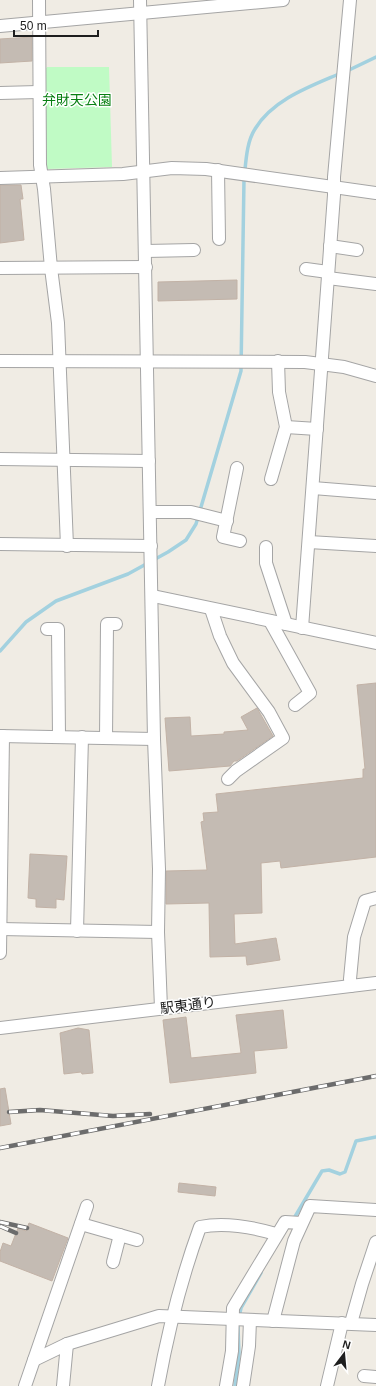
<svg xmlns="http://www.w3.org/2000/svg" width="376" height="1386" viewBox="0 0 376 1386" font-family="Arial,'Noto Sans JP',sans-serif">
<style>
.park{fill:#c0fbc5}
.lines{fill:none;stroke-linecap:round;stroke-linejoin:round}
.stream{stroke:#a3d1df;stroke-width:3.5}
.building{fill:#c4bbb3;stroke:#c2b2a6}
.minor-casing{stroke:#a5a5a5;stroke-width:14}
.minor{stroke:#fff;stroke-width:12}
.rail-casing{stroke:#6c6c6c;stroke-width:4.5}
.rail{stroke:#fff;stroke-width:3;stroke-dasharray:9;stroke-linecap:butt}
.labels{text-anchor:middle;stroke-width:3;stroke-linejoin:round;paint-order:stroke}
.park-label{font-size:14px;fill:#088013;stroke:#fff}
.street-label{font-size:14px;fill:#1e1e1e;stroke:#fff}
</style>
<rect width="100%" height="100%" fill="#f0ece4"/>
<path class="park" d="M47 67H109L112 167 47 169 44 72Z"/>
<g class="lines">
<g class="stream">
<path d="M347 71 376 57"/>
<path d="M0 651 26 622 56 601 128 574 168 552 186 540 196 524 241 371 244 179C246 163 246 143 255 129 273 99 311 86 341 73"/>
<path d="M293 1220 322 1171 329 1170 340 1174 345 1172 356 1141 376 1137"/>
<path d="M239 1317 241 1308 261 1273"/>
<path d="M235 1386 239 1354 238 1327"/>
</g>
</g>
<g class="building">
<path d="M32 37V61L0 63V39Z"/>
<path d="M0 185H21L23 199H20L24 240 0 243Z"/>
<path d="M237 280V299L158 301V282Z"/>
<path d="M376 683V857L281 868 280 861 261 863 262 913 234 914 235 944 276 938 280 960 247 965 246 956 210 957 209 903 166 904V871L207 870 201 822 204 821 203 813 218 812 216 794 363 778V769H365L357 685Z"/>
<path d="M257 708 273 736 237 761H234L230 766 169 771 165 718 190 717 191 736 224 734V732L248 730 241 717Z"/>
<path d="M30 854 67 856 64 900 56 899V908L36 907V899L28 898Z"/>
<path d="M283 1010 287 1048 254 1051 256 1073 170 1083 163 1020 186 1017 191 1058 241 1053 236 1015Z"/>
<path d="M78 1028 89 1030 93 1073 82 1074 81 1072 64 1074 60 1033Z"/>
<path d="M5 1088 11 1124 0 1126V1089Z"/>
<path d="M179 1183 216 1187 215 1196 178 1192Z"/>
<path d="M29 1223 68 1238 52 1281 0 1261V1252L3 1243 11 1246 18 1228 26 1231Z"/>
</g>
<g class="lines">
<defs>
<g id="minor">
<path d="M39 0 40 165 44 189 51 268 58 323 67 546"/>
<path d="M140 0 154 739 159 869 158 932 161 1008"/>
<path d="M0 26 283 0"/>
<path d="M0 93 38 92"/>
<path d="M218 170 219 239"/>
<path d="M0 178 123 174 172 168 206 169 376 193"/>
<path d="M330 246 357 250"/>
<path d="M146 251 194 250"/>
<path d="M0 268 146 267"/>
<path d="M306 269 328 272"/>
<path d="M328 278 376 284"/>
<path d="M0 361 305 362 344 367 376 376"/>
<path d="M286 427 317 429"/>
<path d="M0 459 149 461"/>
<path d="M237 468 223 537 240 541"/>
<path d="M271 479 286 427 279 392 278 361"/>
<path d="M313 488 376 493"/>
<path d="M150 512H191L227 521"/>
<path d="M309 542 376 546"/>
<path d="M0 544 151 546"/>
<path d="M266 547V563L286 624"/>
<path d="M153 596 376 643"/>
<path d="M211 609 220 636 233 663 269 712 283 738 236 771 228 779"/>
<path d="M270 621 310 693 295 705"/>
<path d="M302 628 334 195V177L350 0"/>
<path d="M47 629H58L59 737"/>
<path d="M0 736 154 739"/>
<path d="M106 738 107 624H116"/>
<path d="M0 929 158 932"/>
<path d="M77 931 82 737"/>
<path d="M0 953 3 736"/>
<path d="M351 986 350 979 354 937 365 901 376 898"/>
<path d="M0 1028 376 983"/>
<path d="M81 1224 137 1240"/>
<path d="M113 1262 120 1235"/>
<path d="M273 1321 294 1241 310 1206 376 1210"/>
<path d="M351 1323 362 1284 376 1242"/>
<path d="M34 1360 67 1344 159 1316 376 1325"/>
<path d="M364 1376 376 1377"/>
<path d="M25 1386 87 1206"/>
<path d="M63 1386 67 1344"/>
<path d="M158 1386C168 1331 181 1279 200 1227 225 1222 252 1227 276 1234"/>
<path d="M226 1386 232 1351 233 1308 285 1222 301 1223"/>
<path d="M243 1386 249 1346 250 1320"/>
<path d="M327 1386 342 1323"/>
</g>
</defs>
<use href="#minor" class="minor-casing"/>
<use href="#minor" class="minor"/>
<defs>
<g id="rail">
<path d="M9 1112 40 1110 113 1116 150 1114"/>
<path d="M0 1148 376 1076"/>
<path d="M0 1222 27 1228"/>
<path d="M0 1226 16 1233"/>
</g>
</defs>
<use href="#rail" class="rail-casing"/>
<use href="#rail" class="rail"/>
</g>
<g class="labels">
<g class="park-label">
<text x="77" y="105">弁財天公園</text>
</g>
<g class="street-label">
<text transform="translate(188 1005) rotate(-7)" y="5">駅東通り</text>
</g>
</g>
<g transform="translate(344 1354) rotate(16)" stroke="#ffffff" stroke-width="3" paint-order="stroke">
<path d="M0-3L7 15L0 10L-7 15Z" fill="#1e1e1e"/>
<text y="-6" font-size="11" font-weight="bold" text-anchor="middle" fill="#1e1e1e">N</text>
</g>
<path d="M14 30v6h84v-6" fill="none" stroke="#1e1e1e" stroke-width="2"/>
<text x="20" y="30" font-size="12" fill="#1e1e1e" stroke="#ffffff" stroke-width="3" paint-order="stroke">50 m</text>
</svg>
